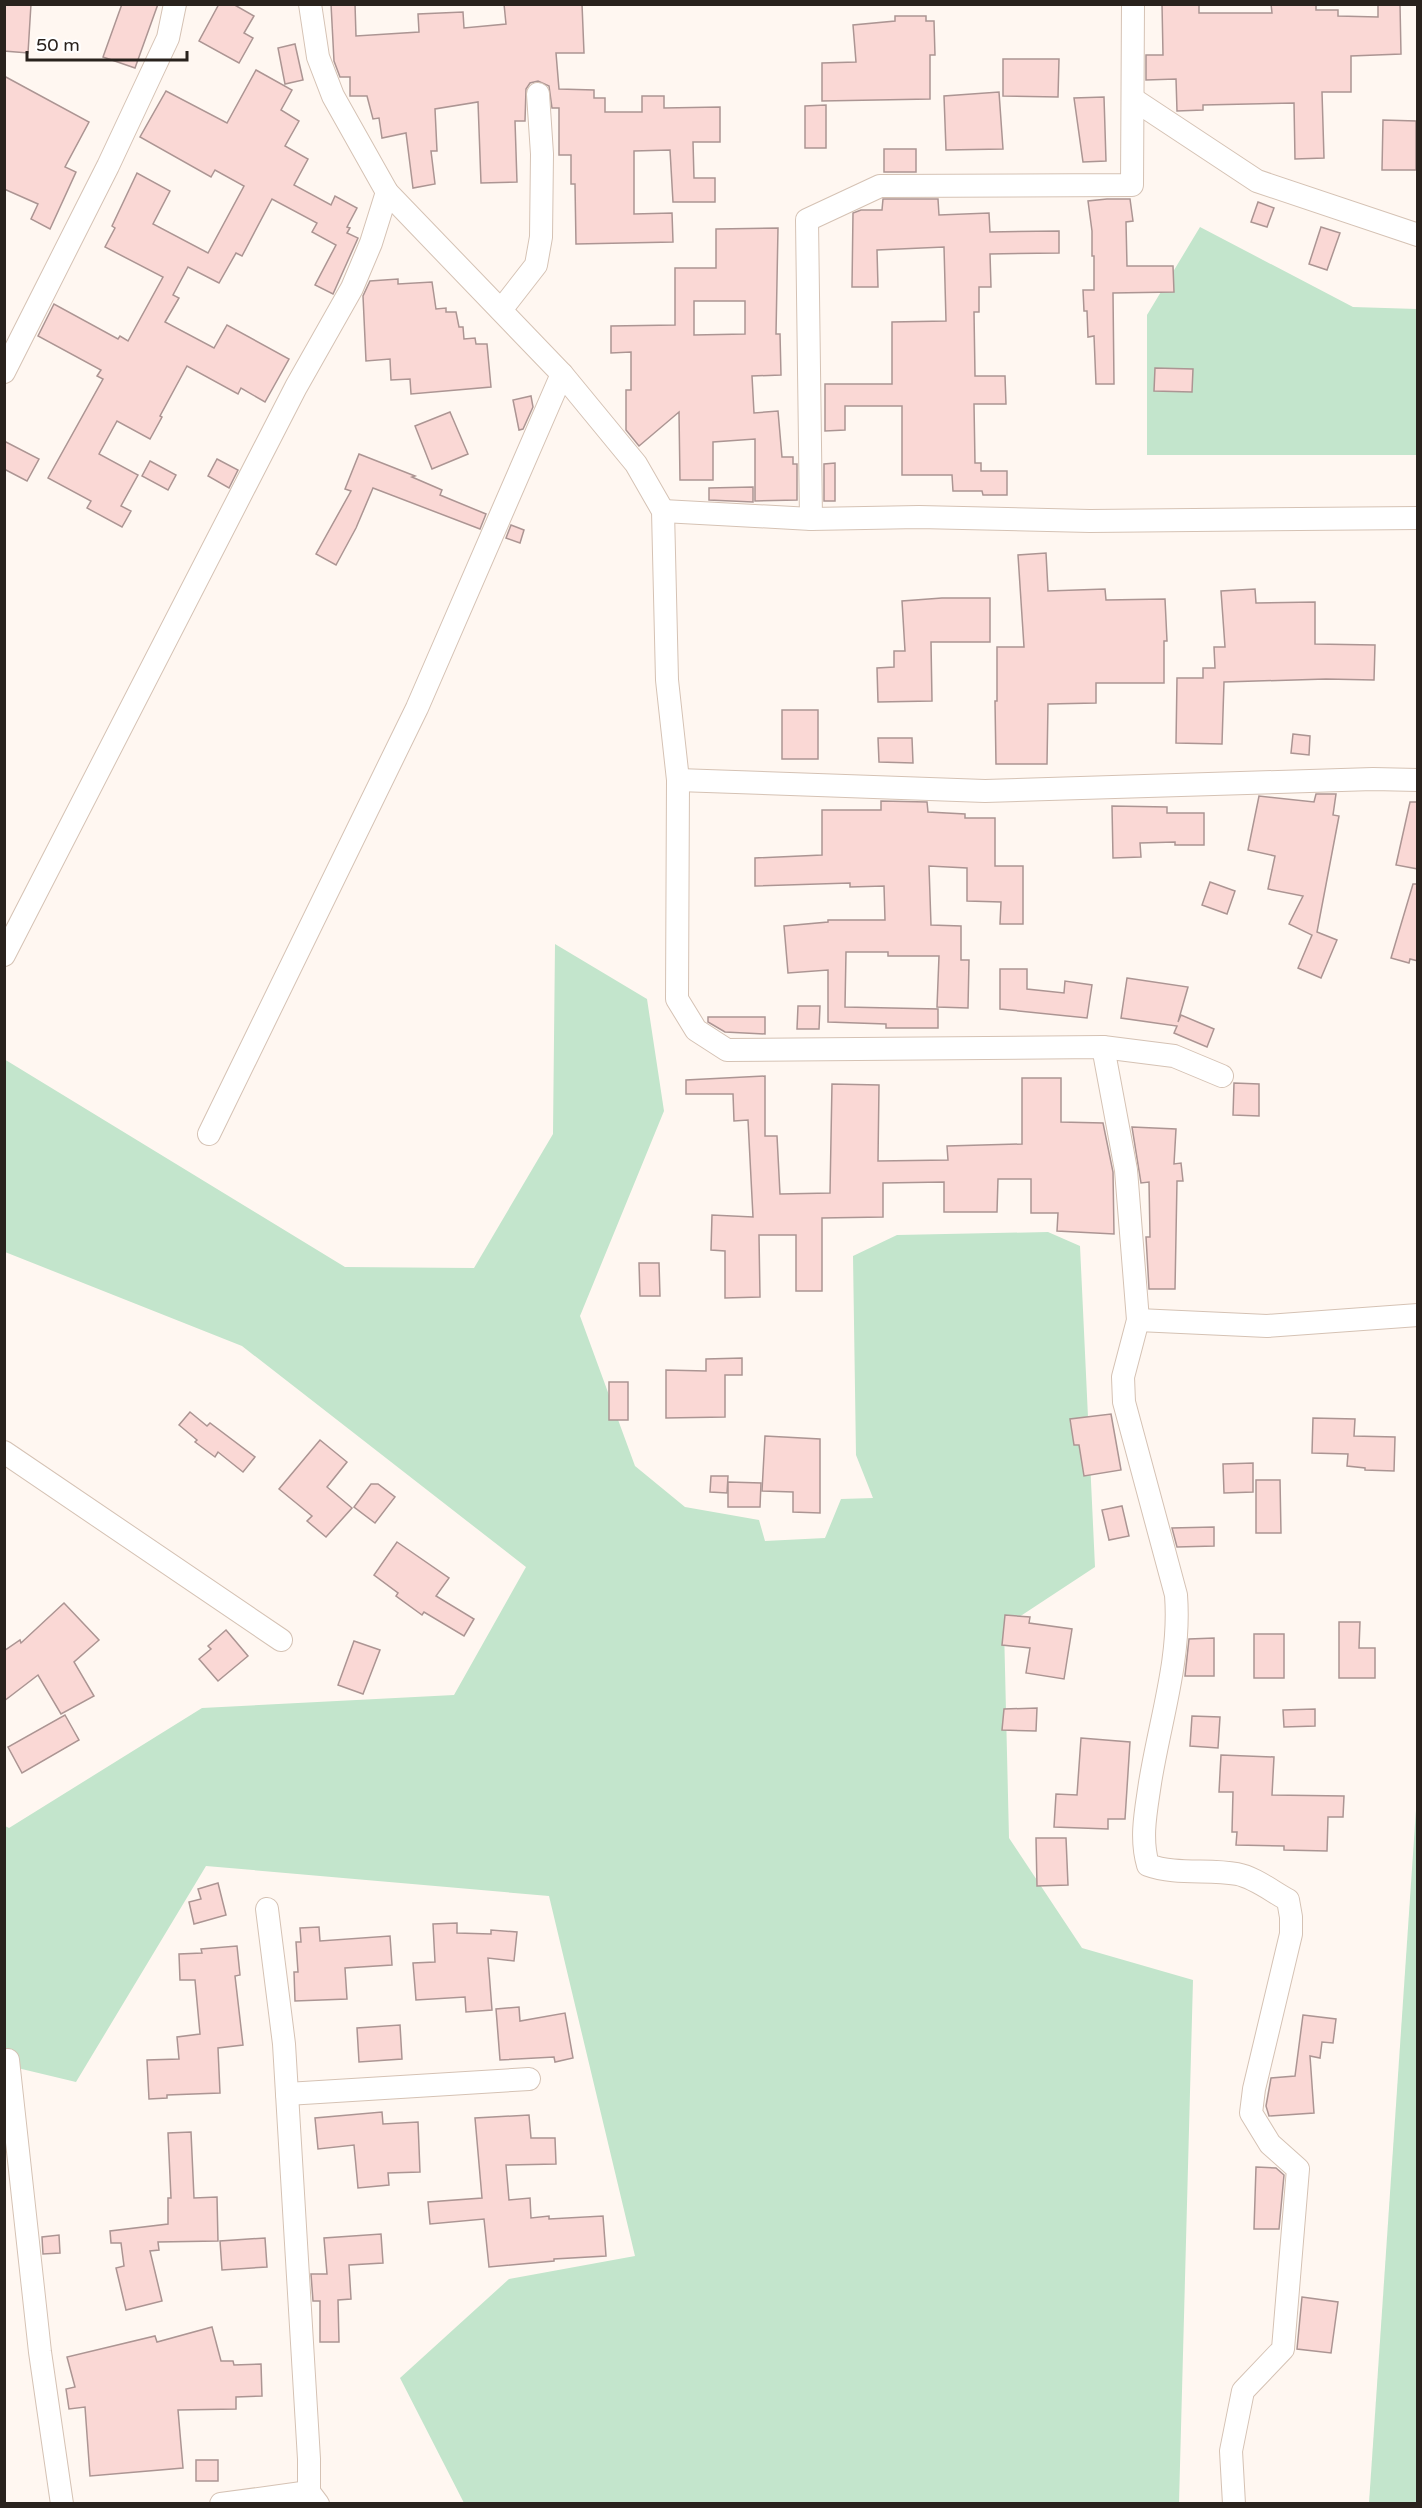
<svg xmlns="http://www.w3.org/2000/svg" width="1422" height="2508" viewBox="0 0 1422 2508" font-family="'Varela Round',sans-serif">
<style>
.green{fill:#c3e5cc}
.building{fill:#fad8d5;stroke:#ac9593;stroke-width:1.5;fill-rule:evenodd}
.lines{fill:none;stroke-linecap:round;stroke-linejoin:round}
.street-casing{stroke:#d5c2b4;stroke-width:24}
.street{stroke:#fff;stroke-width:22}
</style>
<rect width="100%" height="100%" fill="#fff7f1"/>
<g class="green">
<path d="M1200 227 1353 307 1417 309V455H1147V315Z"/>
<path d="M555 944 647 999 664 1111 580 1316 635 1466 685 1507 759 1520 765 1541 825 1538 841 1499 873 1498 856 1455 853 1256 897 1235 1048 1232 1080 1246 1095 1567 1004 1627 1009 1838 1082 1948 1193 1980 1179 2503H464L400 2378 509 2279 635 2256 549 1896 206 1866 76 2082 5 2065V1826L9 1828 202 1708 454 1695 526 1567 242 1346 5 1252 4 1059 345 1267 474 1268 553 1134Z"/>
<path d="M1417 1795V2503H1369Z"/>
</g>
<g class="building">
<path d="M4 4H31L28 53 4 51Z"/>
<path d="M122 4H158L135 68 103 57Z"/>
<path d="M219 4H233L254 16 244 33 253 38 239 63 199 41Z"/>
<path d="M331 4H355L356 36 419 32 418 14 463 12 464 28 506 24 504 4H582L584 53H556L559 89 594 90V98H605V112H642V96H664V108L720 107V142H693L694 178H715V202H673L670 150 634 151V214L672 213 673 242 576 244 575 184H571V155H559V108H552L549 86 538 81 530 83 526 89 525 121H515L517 182 481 183 478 102 435 109 437 151H431L435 184 413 188 406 133 382 138 379 118 373 119 367 96H350V77H340L334 61Z"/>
<path d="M1162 4H1199V13H1272L1271 4H1316V10H1338V16L1378 17V4H1400L1401 54 1351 56V92H1322L1324 158 1295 159 1294 103 1203 105V110L1177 111 1176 79 1146 80V55H1163Z"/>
<path d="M895 16H926V21H934L935 55H930V99L822 101V63L856 62 853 25 895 21Z"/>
<path d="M295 44 303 80 285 84 278 48Z"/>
<path d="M1003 59H1059L1058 97 1003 96Z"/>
<path d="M256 70 292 90 281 110 299 121 285 146 308 159 294 185 331 205 335 196 357 208 347 227 350 228 347 233 358 238 333 294 315 285 336 245 312 232 317 223 272 199 242 256 236 253 219 283 188 267 173 295 179 298 165 322 214 348 227 325 289 359 265 402 241 388 238 394 187 366 160 416 162 417 150 439 117 421 99 454 138 475 121 506 131 511 122 527 87 508 91 501 48 478 103 379 97 376 101 370 38 336 54 304 118 339 120 336 128 341 163 277 105 247 115 228 112 226 137 173 170 191 153 224 208 253 244 186 215 170 211 177 140 137 166 91 227 123Z"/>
<path d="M4 76 89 122 65 167 76 172 50 229 31 219 38 204 4 189Z"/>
<path d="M999 92 1003 149 946 150 944 96Z"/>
<path d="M1104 97 1106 161 1083 162 1074 98Z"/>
<path d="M826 105V148H805V106Z"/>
<path d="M1383 120 1416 121V170H1382Z"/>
<rect x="884" y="149" width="32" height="23"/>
<path d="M883 199H938L939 215 989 213 990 232 1059 231V253L990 254 991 287H979V312H974L975 376H1005L1006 404H974L975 463H981V471H1007V495H983L982 491H953L952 475H902V406H845V430L825 431V384H892V322L946 321 944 247 877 250 878 287H852L853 213 861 210H882Z"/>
<path d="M1107 199H1130L1133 221 1126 222 1127 266H1173L1174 292 1113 293 1114 384H1096L1094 336 1088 337 1087 311H1084L1083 290H1094V256H1092V231L1088 201Z"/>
<path d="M1258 202 1274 208 1267 227 1251 222Z"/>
<path d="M1321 227 1340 233 1327 270 1309 264Z"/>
<path d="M778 228 776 334H780L781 375 752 376 754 413 778 411 782 457H793V464H797V500L755 501V439L713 442V480H680L679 412 639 446 626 430V390H631V352L611 353V326L675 325V268H716V229ZM694 301H745V334L694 335Z"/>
<path d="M398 279V284L432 282 436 309 446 308V312H456L459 327H463L464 339 475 338 476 344H487L491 387 411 394 410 379 391 380 390 359 366 361 363 296 370 281Z"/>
<path d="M1155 368 1193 369 1192 392 1154 391Z"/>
<path d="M531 396 533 407 523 429 519 430 513 400Z"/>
<path d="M450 412 468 454 432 469 415 426Z"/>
<path d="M4 441 39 459 27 481 4 469Z"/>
<path d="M359 454 415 476 412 477 442 490 440 495 486 514 480 529 373 488 356 528 336 565 316 554 351 491 345 489Z"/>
<path d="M217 459 238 470 229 488 208 476Z"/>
<path d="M150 461 176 475 168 490 142 476Z"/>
<path d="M835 463V501H824V464Z"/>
<path d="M753 487V502L709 500V488Z"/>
<path d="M511 525 524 530 520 543 506 538Z"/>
<path d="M1046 553 1048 591 1105 589 1106 600 1165 599 1167 641H1164V683H1096V703L1048 704 1047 764H996L995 701H997V647H1024L1018 555Z"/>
<path d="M1255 589 1256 603 1315 602V644L1375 645 1374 680 1326 679 1224 682 1222 744 1176 743 1177 678H1203V668H1215L1214 647H1225L1221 591Z"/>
<path d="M942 598H990V642H931L932 701 878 702 877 668 894 667V651H905L902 601Z"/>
<rect x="782" y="710" width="36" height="49"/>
<path d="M1293 734 1310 736 1309 755 1291 753Z"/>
<path d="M878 738H912L913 763 879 762Z"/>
<path d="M1316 794H1336L1333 815 1339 816 1317 932 1337 940 1321 978 1298 968 1312 935 1289 924 1303 896 1268 889 1275 856 1248 850 1259 796 1314 802Z"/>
<path d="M881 801 927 802 928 812 965 814V818H995V866H1023V924H1000L1001 902 967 901V868L929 866 931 925 961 926V960H969L968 1008 937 1007 939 956H888V952H846L845 1007 938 1009V1028H886V1024L828 1022V970L788 973 784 926 828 922V920H885L884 886 850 887V883L755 886V858L822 855V810H881Z"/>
<path d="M1410 802H1418V869L1396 865Z"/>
<path d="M1112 806 1167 807V813H1204V845H1175V842L1140 843 1141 857 1113 858Z"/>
<path d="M1210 882 1235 891 1227 914 1202 905Z"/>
<path d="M1413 884H1418V961L1410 959 1409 963 1391 958Z"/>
<path d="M1000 969H1027V989L1064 993 1065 981 1092 985 1087 1018 1000 1009Z"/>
<path d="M1127 978 1188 987 1178 1022 1181 1015 1214 1029 1207 1047 1174 1033 1177 1026 1121 1018Z"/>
<path d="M798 1006H820L819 1029H797Z"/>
<path d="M708 1017H765V1034L725 1032 708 1022Z"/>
<path d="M765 1076V1136H777L780 1194 830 1193 832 1084 879 1085 878 1161 948 1160 947 1146 1022 1144V1078H1061V1122L1103 1123 1113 1172 1114 1234 1057 1231 1058 1213H1031V1179H998L997 1212H944V1182L883 1183V1217L822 1218V1291H796V1235H759L760 1297 725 1298V1251L711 1250 712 1215 753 1217 748 1120 734 1121 733 1094H686V1080Z"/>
<path d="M1234 1083 1259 1084V1116L1233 1115Z"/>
<path d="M1132 1127 1176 1129 1174 1164 1181 1163 1183 1181H1177L1175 1289H1149L1146 1237H1150L1149 1182 1141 1183Z"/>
<path d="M639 1263H659L660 1296H640Z"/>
<path d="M742 1358V1375H725V1417L666 1418V1370L706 1371V1359Z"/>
<rect x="609" y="1382" width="19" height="38"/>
<path d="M190 1412 207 1426 210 1423 255 1457 243 1472 218 1452 215 1457 195 1442 197 1440 179 1425Z"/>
<path d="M1111 1414 1121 1470 1084 1476 1079 1445H1074L1070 1419Z"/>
<path d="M1313 1418 1355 1419 1354 1436 1395 1437 1394 1471 1365 1470V1468L1347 1466 1348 1454 1312 1453Z"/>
<path d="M765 1436 820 1439V1513L793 1512V1492L762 1491Z"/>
<path d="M320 1440 347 1462 327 1487 352 1508 326 1537 307 1521 312 1516 279 1489Z"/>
<path d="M1253 1463V1492L1224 1493 1223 1464Z"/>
<path d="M711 1476H728L727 1493 710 1492Z"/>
<path d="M1256 1480H1280L1281 1533H1256Z"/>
<path d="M728 1482 761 1483 760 1507H728Z"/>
<path d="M371 1484H378L395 1497 375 1523 354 1507Z"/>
<path d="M1122 1506 1129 1536 1109 1540 1102 1510Z"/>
<path d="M1214 1527V1546L1177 1547 1172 1528Z"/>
<path d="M397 1542 449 1578 436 1596 474 1619 464 1636 424 1612 422 1615 396 1596 398 1593 374 1575Z"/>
<path d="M64 1603 99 1640 74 1662 94 1696 61 1714 38 1675 4 1701V1651L20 1640 21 1643Z"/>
<path d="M1005 1615 1030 1617 1029 1623 1072 1629 1064 1679 1026 1673 1030 1648 1002 1645Z"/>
<path d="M1339 1622H1360L1359 1648H1375V1678H1339Z"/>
<path d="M226 1630 248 1656 218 1681 199 1659 211 1649 208 1646Z"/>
<rect x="1254" y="1634" width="30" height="44"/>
<path d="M1214 1638V1676H1185L1189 1639Z"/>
<path d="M354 1641 380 1650 363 1694 338 1685Z"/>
<path d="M1037 1708 1036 1731 1002 1730 1004 1709Z"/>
<path d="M1315 1709V1726L1284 1727 1283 1710Z"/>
<path d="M65 1715 79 1740 22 1773 8 1747Z"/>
<path d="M1192 1716 1220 1717 1218 1748 1190 1746Z"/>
<path d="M1081 1738 1130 1742 1125 1819H1108V1829L1054 1827 1056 1794 1077 1795Z"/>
<path d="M1221 1755 1274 1757 1272 1795 1344 1796 1343 1817H1328L1327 1851 1284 1850V1846L1236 1845 1237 1832H1232L1233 1792H1219Z"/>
<path d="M1036 1838H1066L1068 1885 1037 1886Z"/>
<path d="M218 1883 226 1915 194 1924 189 1902 201 1899 198 1889Z"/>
<path d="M457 1923V1933L491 1934V1930L517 1932 514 1961 488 1958 492 2010 466 2012 465 1997 416 2000 413 1963 435 1962 433 1924Z"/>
<path d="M319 1927 320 1941 390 1936 392 1965 345 1968 347 1999 295 2001 294 1972H298L296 1942H301L300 1928Z"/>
<path d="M237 1946 240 1975 235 1976 243 2045 218 2048 220 2093 167 2095V2098L149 2099 147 2060 179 2059 177 2037 200 2034 195 1980H180L179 1954 202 1953 201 1949Z"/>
<path d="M519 2007 520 2021 565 2013 573 2058 555 2062 554 2057 500 2060 496 2009Z"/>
<path d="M1303 2015 1336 2019 1333 2043 1322 2042 1320 2058 1310 2056 1314 2113 1269 2116 1266 2106 1271 2078 1295 2076Z"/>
<path d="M400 2025 402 2059 359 2062 357 2028Z"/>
<path d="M382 2112 383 2124 418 2122 420 2172 388 2173 389 2185 358 2188 354 2145 318 2149 315 2118Z"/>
<path d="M529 2115 531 2138H555L556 2164 506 2165 509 2200 530 2198 531 2218 549 2216V2219L603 2216 606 2256 554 2259V2261L489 2267 484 2219 430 2224 428 2202 482 2198 475 2118Z"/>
<path d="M191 2132 194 2198 217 2197 218 2241 158 2242 159 2250 150 2251 162 2301 126 2310 116 2268 124 2266 121 2243H111L110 2231 168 2224V2198H171L168 2133Z"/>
<path d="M1256 2167 1276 2168 1284 2175 1279 2229H1254Z"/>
<path d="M381 2234 383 2263 349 2265 351 2299 338 2300 339 2342H320V2301H313L311 2274H327L324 2238Z"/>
<path d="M59 2235 60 2253 43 2254 42 2237Z"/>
<path d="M265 2238 267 2267 222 2270 220 2241Z"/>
<path d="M1302 2297 1338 2302 1331 2353 1297 2349Z"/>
<path d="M212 2327 221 2361H233L234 2365 261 2364 262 2396 236 2397V2409L178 2410 183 2468 90 2476 85 2407 69 2409 66 2389 75 2387 67 2357 155 2336 157 2342Z"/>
<rect x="196" y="2460" width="22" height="21"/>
</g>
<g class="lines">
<defs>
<g id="street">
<path d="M310 4 318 57 333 96 387 192 562 374 636 464 663 511 667 680 678 780 677 999 696 1030 727 1050 1103 1047 1174 1056 1222 1076"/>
<path d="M1133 99 1257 181 1418 235"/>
<path d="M501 310 536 265 541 237 542 154 538 94"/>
<path d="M4 372 108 166 168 38 175 4"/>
<path d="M663 511 811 519 919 517 1090 521 1418 518"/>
<path d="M811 519 807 220 880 186 1132 185 1133 4"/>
<path d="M678 780 985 791 1373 779 1418 780"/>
<path d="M4 955 296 387 352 288 371 243 387 192"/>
<path d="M1103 1047 1126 1170 1138 1320 1123 1377 1124 1402 1176 1595C1181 1659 1160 1720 1150 1783 1146 1811 1140 1838 1148 1865 1175 1875 1208 1869 1237 1874 1254 1877 1273 1892 1288 1900L1291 1917V1934L1254 2089 1251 2113 1270 2144 1298 2169 1283 2349 1243 2391 1231 2451 1234 2504"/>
<path d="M209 1134 417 708 562 374"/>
<path d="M1138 1320 1267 1326 1418 1315"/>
<path d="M4 1452 281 1640"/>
<path d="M267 1909 284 2044 309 2459V2492"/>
<path d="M8 2060 40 2352 62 2504"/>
<path d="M287 2094 529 2079"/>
<path d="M221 2504 309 2492 318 2504"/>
</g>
</defs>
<use href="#street" class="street-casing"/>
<use href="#street" class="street"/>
</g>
<rect width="1422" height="2508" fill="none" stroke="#29221d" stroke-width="12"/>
<path d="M27 51v9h160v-9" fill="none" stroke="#29221d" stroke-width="3"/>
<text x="36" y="51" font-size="18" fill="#29221d" stroke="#ffffff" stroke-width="4.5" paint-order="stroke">50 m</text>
</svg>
